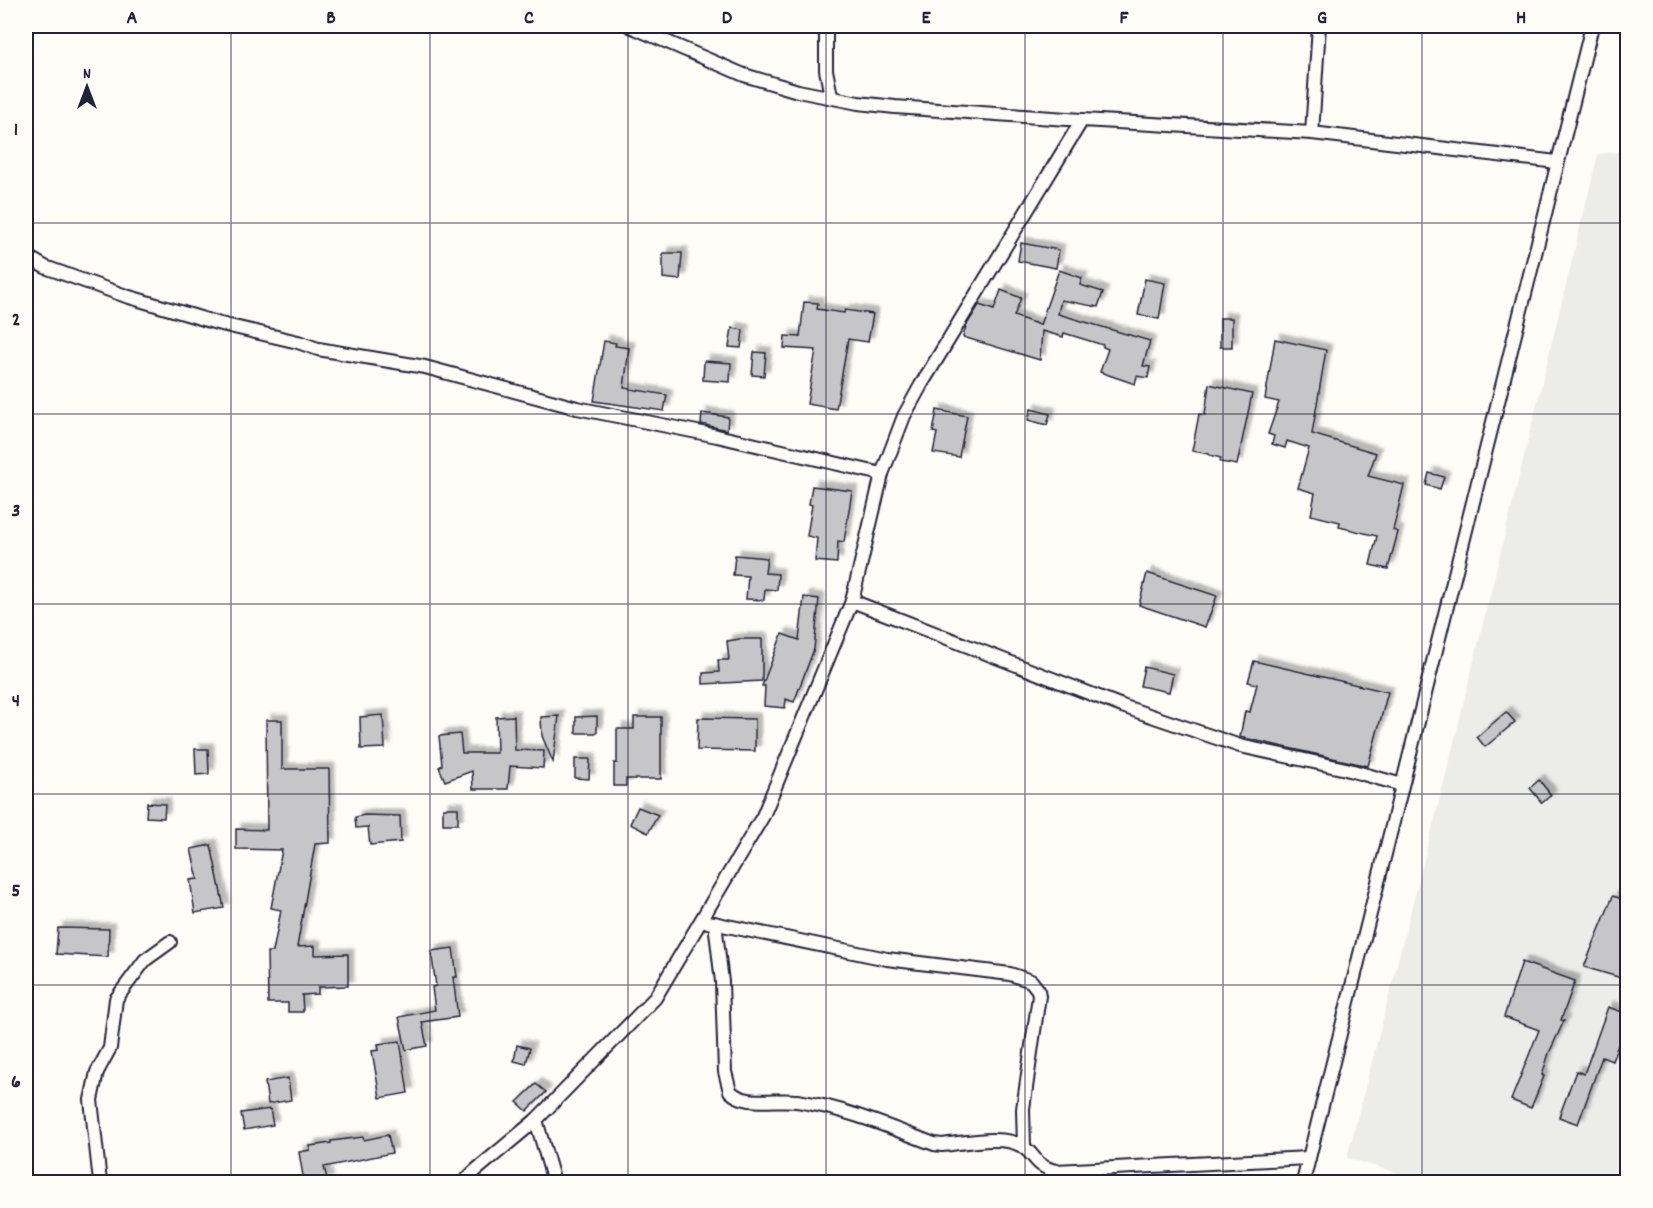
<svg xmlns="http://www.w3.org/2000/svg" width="1653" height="1208" viewBox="0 0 1653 1208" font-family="Dekko,sans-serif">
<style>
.built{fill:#ecece9}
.building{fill:#c6c6c8;stroke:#22223b;stroke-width:1.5;filter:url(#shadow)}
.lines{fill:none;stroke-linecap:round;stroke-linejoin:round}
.street-casing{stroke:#22223b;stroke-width:16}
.street{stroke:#fdfcf7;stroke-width:12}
.grid{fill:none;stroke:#22223b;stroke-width:1.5;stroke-opacity:0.55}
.neatline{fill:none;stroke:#22223b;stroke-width:2}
.grid-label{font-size:20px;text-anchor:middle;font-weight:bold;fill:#22223b}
</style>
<defs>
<filter id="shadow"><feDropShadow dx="5.5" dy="-5.5" stdDeviation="1.5" flood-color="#0004"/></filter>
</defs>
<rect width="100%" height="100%" fill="#fdfcf7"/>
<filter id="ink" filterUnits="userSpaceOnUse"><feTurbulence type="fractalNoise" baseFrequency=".0167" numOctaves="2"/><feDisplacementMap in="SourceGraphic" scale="12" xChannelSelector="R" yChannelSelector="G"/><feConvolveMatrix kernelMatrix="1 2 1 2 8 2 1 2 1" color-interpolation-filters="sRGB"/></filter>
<g filter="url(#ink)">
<path class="built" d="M1627 151V1182H1428L1347 1158 1446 775 1598 154Z"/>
<g class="building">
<path d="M1021 243 1059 250 1056 268 1018 261Z"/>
<path d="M663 253H682L680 280 663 278Z"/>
<path d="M1059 270 1082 278 1080 285 1103 292 1098 307 1061 300 1058 314 1150 341 1143 366 1150 367 1148 378 1137 376 1135 384 1100 372 1108 349 1103 347V345L1064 333 1063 337 1042 331 1040 360 963 337 966 326 979 305 994 310 1001 290 1021 298 1014 316 1040 325Z"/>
<path d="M1145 279 1165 283 1159 319 1138 315Z"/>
<path d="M804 302 818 303 817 309 844 313 845 310 873 314 868 342 848 339 836 409 807 404 816 350 784 348 785 336 800 337Z"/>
<rect x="1220" y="318" width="12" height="29"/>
<path d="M732 328 743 330 741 348 729 347Z"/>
<path d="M1275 339 1326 350 1312 434 1376 453 1368 476 1404 485 1393 530 1398 532 1388 569 1370 565 1377 536 1339 527 1340 522 1311 515 1315 493 1298 488 1309 448 1287 441 1285 448 1272 444 1274 436 1268 434 1279 402 1265 399Z"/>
<path d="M604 341 616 343 615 346 629 348 624 388 667 395 664 411 594 401Z"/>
<path d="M754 352 766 353 764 376 752 375Z"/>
<path d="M704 361 731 363 730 382 703 380Z"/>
<path d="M1209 384 1252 394 1237 465 1220 462 1221 458 1209 455V454L1192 451 1199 414 1205 415Z"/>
<path d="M1031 409 1050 414 1047 425 1028 420Z"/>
<path d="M937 410 967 416 959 457 933 453 937 433 933 432Z"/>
<path d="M702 413 728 417 727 430 701 424Z"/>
<path d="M1429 473 1444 477 1440 489 1426 485Z"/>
<path d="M812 486 852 491 844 542 838 541 837 563 815 561 817 538 807 536 812 505 809 504Z"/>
<path d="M735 555 767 558 765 573 778 574 777 590 765 589 764 600 746 599 748 576 733 575Z"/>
<path d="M1147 573 1217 596 1205 627 1139 605Z"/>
<path d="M804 597 819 599 814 649 794 702 786 699 785 708 764 706 765 686H762L782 634 799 640Z"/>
<path d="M740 639H762V681L703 684V673L719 672 718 660H729L727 641Z"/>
<path d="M1254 661 1388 692 1368 766 1240 737 1245 711 1250 712 1257 684 1248 682Z"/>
<path d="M1144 667 1173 674 1169 692 1140 686Z"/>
<path d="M1506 712 1515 722 1485 747 1477 737Z"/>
<path d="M383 715 385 748 361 749 360 717Z"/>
<path d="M514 716 515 750 544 751 543 768 510 766 508 789H473L472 771 445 781 439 767 442 765 439 736 460 734 462 753H497L496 717Z"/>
<path d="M559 716 553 762 542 736 541 717Z"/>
<path d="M597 716V733H576V717Z"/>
<path d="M634 717H661V779H626V786H614V763H617V729H634Z"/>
<path d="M698 718 755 719V751L697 750Z"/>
<path d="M266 720H282V769H329L330 843 315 844 297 947 315 946V955L348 954V986L318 987V994L302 995 303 1012H288V1003H268L267 952H273L281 910 271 908 282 850 236 849V829L267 830Z"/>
<path d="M195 749H208L209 774 196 775Z"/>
<path d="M575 759H590L589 779 575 778Z"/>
<path d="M1539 780 1551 795 1542 803 1530 788Z"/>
<path d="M147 803 165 804 164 818 146 817Z"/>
<path d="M638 807 658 815 648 833 630 824Z"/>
<rect x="443" y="808" width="15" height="16"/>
<path d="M365 815 400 816 401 842 370 845 368 827 356 828 355 817Z"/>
<path d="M211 845 224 908 195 913 190 880 198 879 191 849Z"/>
<path d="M1613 896 1628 901V980L1584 967Z"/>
<path d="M58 928 109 929 108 957 56 954Z"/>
<path d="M453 948 457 977H453L458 1017 422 1022 427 1046 406 1050 399 1017 435 1010 432 987 436 986 431 951Z"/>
<path d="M1522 962 1575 981 1561 1020 1564 1021 1549 1053 1542 1075 1544 1076 1531 1108 1511 1100 1539 1030 1504 1017Z"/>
<path d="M1608 1007 1628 1014V1018L1612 1061 1602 1057 1578 1124 1559 1117 1576 1071 1584 1074Z"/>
<path d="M400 1041 408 1093 380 1098 372 1051 379 1050 378 1044Z"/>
<path d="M517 1045 530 1048 526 1064 514 1061Z"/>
<path d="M288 1078 291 1100 268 1104 265 1082Z"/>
<path d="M536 1084 546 1092 527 1111 517 1102Z"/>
<path d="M270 1109 273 1125 244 1130 241 1113Z"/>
<path d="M388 1135 392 1153 324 1167 328 1182H304L299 1152 310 1150V1146L331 1143V1141L363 1137 364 1140Z"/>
</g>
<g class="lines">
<defs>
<g id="street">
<path d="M630 26 744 75 798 91 858 103 895 107 1082 120"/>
<path d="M826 26V70L831 96"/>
<path d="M1312 133 1319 26"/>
<path d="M26 256 45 267 126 296 217 323 298 342 318 349 425 367 577 408 717 436 882 474"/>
<path d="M852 601 1122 706 1240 746 1346 769 1402 785"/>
<path d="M708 922 887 959 1010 974 1031 981 1038 990 1039 996 1023 1109 1024 1147"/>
<path d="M715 923 722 982 725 1072 730 1091C745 1107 776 1098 797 1101 845 1108 889 1127 934 1144L942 1145C963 1143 1004 1134 1022 1146 1037 1156 1034 1166 1056 1171L1309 1158"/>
<path d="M536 1120 554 1182"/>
<path d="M100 1182 91 1100 97 1072 110 1048 116 999 145 960 170 942"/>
<path d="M464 1182 475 1171 536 1120 655 998 763 816 852 601 882 474 904 416 921 385 1082 120 1312 133 1557 162"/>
<path d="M1303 1182 1592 26"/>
</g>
</defs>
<use href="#street" class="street-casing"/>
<use href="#street" class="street"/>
</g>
</g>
<path class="grid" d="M231 26V1182M430 26V1182M628 26V1182M826 26V1182M1025 26V1182M1223 26V1182M1422 26V1182M26 223H1628M26 414H1628M26 604H1628M26 794H1628M26 985H1628"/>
<rect width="1653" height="1208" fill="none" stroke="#fdfcf7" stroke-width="66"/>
<g transform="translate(87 87)" stroke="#fdfcf7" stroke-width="4.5" paint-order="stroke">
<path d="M0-4.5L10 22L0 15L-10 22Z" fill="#22223b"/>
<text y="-9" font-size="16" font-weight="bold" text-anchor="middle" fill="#22223b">N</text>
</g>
<rect x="33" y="33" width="1587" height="1142" class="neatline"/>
<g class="grid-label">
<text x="132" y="23">A</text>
<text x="331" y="23">B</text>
<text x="529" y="23">C</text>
<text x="727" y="23">D</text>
<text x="926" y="23">E</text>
<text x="1124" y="23">F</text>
<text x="1322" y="23">G</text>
<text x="1521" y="23">H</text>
<text x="16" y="135">1</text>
<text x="16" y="325">2</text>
<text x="16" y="516">3</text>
<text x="16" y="706">4</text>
<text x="16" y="896">5</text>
<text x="16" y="1087">6</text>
</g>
</svg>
